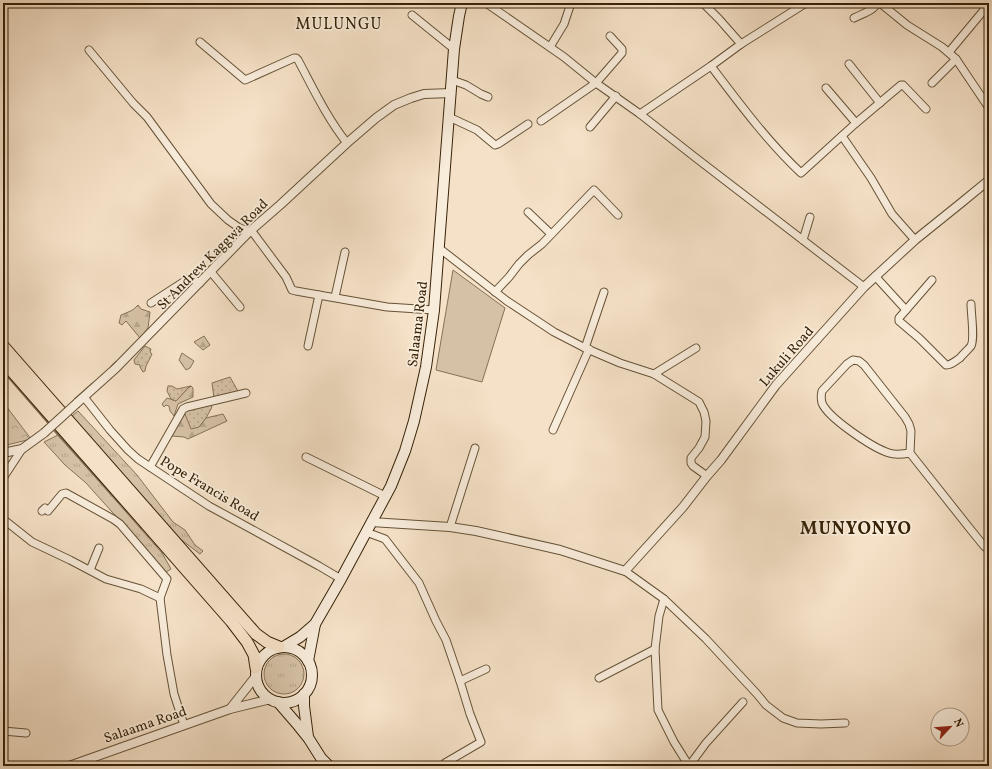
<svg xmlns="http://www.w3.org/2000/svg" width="992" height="769" viewBox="0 0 992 769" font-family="Vollkorn,serif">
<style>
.grass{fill:url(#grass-tufts);stroke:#867256}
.forest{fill:url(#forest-firs);stroke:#867256}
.park{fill:url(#park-crowns);stroke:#867256}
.garden{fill:url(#garden-dots);stroke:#867256}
.pitch{fill:#d5c1a6;stroke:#867256}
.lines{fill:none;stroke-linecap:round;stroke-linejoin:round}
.stream{stroke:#826e53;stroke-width:2}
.minor-casing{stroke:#665237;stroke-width:9}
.tertiary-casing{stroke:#665237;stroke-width:10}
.secondary-casing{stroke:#372207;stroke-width:12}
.trunk-casing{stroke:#372207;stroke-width:13}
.minor{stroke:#f8ecdb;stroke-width:7}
.tertiary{stroke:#f8ecdb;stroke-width:8}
.secondary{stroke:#f8ecdb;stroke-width:10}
.trunk{stroke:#f5e1c7;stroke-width:11}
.tertiary-bridge-casing{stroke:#665237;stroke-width:10;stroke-linecap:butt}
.tertiary-bridge{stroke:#f8ecdb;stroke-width:8}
.labels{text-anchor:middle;stroke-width:3.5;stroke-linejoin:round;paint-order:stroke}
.street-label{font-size:14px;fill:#372207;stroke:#f8ecdb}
.quarter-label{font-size:16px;letter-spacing:1px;fill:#372207;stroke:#f8ecdb}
.district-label{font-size:18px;font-weight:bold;letter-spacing:1px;fill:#372207;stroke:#f8ecdb}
</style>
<defs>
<pattern id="grass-tufts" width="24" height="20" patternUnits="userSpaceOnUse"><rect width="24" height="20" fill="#d5c1a6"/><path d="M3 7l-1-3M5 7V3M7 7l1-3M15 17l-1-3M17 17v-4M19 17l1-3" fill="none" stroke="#b7a68d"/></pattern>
<pattern id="forest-firs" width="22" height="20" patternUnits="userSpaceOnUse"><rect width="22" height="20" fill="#d5c1a6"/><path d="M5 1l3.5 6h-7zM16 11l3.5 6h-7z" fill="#b7a68d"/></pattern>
<pattern id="park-crowns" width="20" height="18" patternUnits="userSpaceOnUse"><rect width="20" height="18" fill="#d5c1a6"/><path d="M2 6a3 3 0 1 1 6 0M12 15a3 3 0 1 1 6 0" fill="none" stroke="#b7a68d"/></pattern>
<pattern id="garden-dots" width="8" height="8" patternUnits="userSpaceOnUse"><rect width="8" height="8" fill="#d5c1a6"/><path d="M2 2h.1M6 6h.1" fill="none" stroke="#b7a68d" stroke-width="1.8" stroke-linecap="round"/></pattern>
</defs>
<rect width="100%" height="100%" fill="#f5e1c7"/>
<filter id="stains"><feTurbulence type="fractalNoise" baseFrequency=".005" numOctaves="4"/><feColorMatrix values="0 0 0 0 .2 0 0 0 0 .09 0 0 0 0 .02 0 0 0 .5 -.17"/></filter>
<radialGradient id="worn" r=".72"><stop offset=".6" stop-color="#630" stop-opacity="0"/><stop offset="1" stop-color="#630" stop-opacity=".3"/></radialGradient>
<g class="grass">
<path d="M78 411 137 475 173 522 185 530 195 545 203 551 200 554 175 535 72 416Z"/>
<path d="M58 435 162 553 171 569 166 572 86 483 65 465 44 442Z"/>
<circle cx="284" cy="674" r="20"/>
</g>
<g class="forest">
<path d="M138 305 141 309 150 312 148 328 140 338 126 321 122 325 119 323 121 315C128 312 133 311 138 305Z"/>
<path d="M204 336 210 345 203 350 194 342Z"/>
<path d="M182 353 194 361 190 368 186 370 179 360Z"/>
<path d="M191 386 193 388V397L178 404 174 416 170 411 169 406 166 405 164 407 162 404 167 398 176 401 188 388Z"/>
<path d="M183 409 199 427 206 418 223 414 227 421 188 439 184 437 172 436Z"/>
</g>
<path class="park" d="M3 402 31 439 3 446Z"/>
<g class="garden">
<path d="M145 346 151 349 150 352 152 354 146 366 145 371 143 372 140 367V365L135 364 134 360Z"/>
<path d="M230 377 239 393 214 398 212 383Z"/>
<path d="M168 386H172L177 389 191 386 188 388 176 401 171 399 167 391Z"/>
<path d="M209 402 212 407 206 418 199 427 191 429 183 409Z"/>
</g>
<path class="pitch" d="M453 270 505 308 482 382 436 370Z"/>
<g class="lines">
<g class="stream">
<path d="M111 367 116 362"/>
<path d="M3 371 50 425"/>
<path d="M75 399 92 384"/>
<path d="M52 428 161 549"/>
</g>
<defs>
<g id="minor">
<path d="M486 3 564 57 596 83 640 114 696 158 864 287"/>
<path d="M703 3 719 19 741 44"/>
<path d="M880 3 896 16 907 25 942 47 956 59 989 108"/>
<path d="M412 15 454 49"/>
<path d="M854 18C861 14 874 11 877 3"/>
<path d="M200 42 245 80 294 58H296L298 60C313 88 327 118 347 143"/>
<path d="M550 47 564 24 571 3"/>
<path d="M89 50 133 103 147 117 211 204 228 220 238 227 249 232"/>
<path d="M949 52 984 10 983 3"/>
<path d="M849 64 880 103"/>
<path d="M711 66C739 103 767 141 801 173L856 123 901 85H903L926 109"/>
<path d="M452 80 466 85 481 94 488 97"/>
<path d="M932 83 956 59"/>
<path d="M826 88 856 123"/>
<path d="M640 114 711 66 741 44 806 3"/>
<path d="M449 117 477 130 495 145 498 144 528 124"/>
<path d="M541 121 596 83 622 53V49L610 36"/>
<path d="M590 127 616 96"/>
<path d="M842 136 871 178 892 214 915 240"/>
<path d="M528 212 551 234"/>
<path d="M251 230 286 277 292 290 296 291 387 307 434 310"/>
<path d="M803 240 810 217"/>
<path d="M439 248 507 301 554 332 585 348 620 363 654 374 699 402 704 412 706 421 705 437 699 448 691 458V463L693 466 707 476"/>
<path d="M211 272 240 307"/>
<path d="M875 276 906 310 899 318V321L919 338 946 365C952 365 955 361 960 358 963 354 968 350 971 346 975 339 971 314 971 304"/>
<path d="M495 292 509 277 519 264 528 255 542 244 594 190 618 215"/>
<path d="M335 297 345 252"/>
<path d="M151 303 188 279H192L200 283"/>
<path d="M906 310 932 280"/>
<path d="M308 346 319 295"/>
<path d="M585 348 604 292"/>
<path d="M654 374 696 348"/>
<path d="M84 397 110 430 128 450 138 459 209 506 319 566 341 579"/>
<path d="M553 430 589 349"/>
<path d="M910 453C904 454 895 455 889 453 873 448 828 418 822 403 821 399 821 395 822 391L847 364 853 360 859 361 864 365 905 417 909 424 911 431 910 453 971 530 984 546 989 550"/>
<path d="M306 457 385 496"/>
<path d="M150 467 183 409 187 407 246 393"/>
<path d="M3 478 22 449"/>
<path d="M42 511 45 508 48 511 62 494 66 493 113 519 120 524 167 579 160 598 167 655 174 694 184 725"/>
<path d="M3 519 32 542 70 560 106 579 141 589 160 598"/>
<path d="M450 527 475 448"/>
<path d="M366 532 385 539 419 583 436 621 446 640 460 681 470 714 481 742 445 763 446 766"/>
<path d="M90 570 99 548"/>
<path d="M625 571 664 599 706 639 757 694 766 705 783 718 797 723 821 724 845 723"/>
<path d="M664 599 659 616 655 649 658 710 674 742 689 766"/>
<path d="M599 678 655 649"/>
<path d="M460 681 486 669"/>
<path d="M3 731 26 733"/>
<path d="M689 766 706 743 743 702"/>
</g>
<g id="tertiary">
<path d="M77 403 116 368 249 232 280 205 347 143 376 118 394 105 411 98 424 94 451 93"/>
<path d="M3 453 22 449 44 433"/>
<path d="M371 522 450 527 476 531 560 550 625 571 683 507 707 476 721 460 776 385 864 287 915 240 961 203 989 180"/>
<path d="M230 709 256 676"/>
<path d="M69 766 230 709 271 699"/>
</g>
<g id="secondary">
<path d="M285 646 300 637 315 624 341 579 391 486 405 451 414 421 426 367 434 310 454 49 459 16 462 3"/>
<circle cx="284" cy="675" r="28"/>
<path d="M308 661 315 624"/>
<path d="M304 694V706L308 737"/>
<path d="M278 702 297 724 309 739 321 758 329 766"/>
</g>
<g id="trunk">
<path d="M3 346 256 634 267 642 279 647"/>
<path d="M3 361 231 621 247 642 254 655 256 668"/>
</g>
</defs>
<use href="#minor" class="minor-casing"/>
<use href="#tertiary" class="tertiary-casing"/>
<use href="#secondary" class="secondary-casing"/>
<use href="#trunk" class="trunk-casing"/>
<use href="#minor" class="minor"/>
<use href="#tertiary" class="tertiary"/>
<use href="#secondary" class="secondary"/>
<use href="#trunk" class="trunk"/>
<defs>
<path id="tertiary-bridge" d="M44 433 77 403"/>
</defs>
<use href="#tertiary-bridge" class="tertiary-bridge-casing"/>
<use href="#tertiary-bridge" class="tertiary-bridge"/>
</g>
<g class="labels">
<g class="street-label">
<text transform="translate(212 254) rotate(-45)" y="5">St Andrew Kaggwa Road</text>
<text transform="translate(417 324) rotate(-83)" y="5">Salaama Road</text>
<text transform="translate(786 356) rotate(-49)" y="5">Lukuli Road</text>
<text transform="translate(210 488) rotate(31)" y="5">Pope Francis Road</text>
<text transform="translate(145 724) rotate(-19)" y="5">Salaama Road</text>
</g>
<g class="quarter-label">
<text x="339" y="29">MULUNGU</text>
</g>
<g class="district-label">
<text x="856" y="534">MUNYONYO</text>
</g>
</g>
<rect width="992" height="769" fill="none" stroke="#f5e1c7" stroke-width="16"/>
<rect x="4" y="4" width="984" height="761" fill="none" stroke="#372207" stroke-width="2"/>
<rect x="8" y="8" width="976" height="753" fill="none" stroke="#372207"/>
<g transform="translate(950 727) rotate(64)"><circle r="19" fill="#f8ecdb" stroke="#ab9b86"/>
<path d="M0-3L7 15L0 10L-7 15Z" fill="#8f2418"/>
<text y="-6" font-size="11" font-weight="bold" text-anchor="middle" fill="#372207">N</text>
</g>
<rect width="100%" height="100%" filter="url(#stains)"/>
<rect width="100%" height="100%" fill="url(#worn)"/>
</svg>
